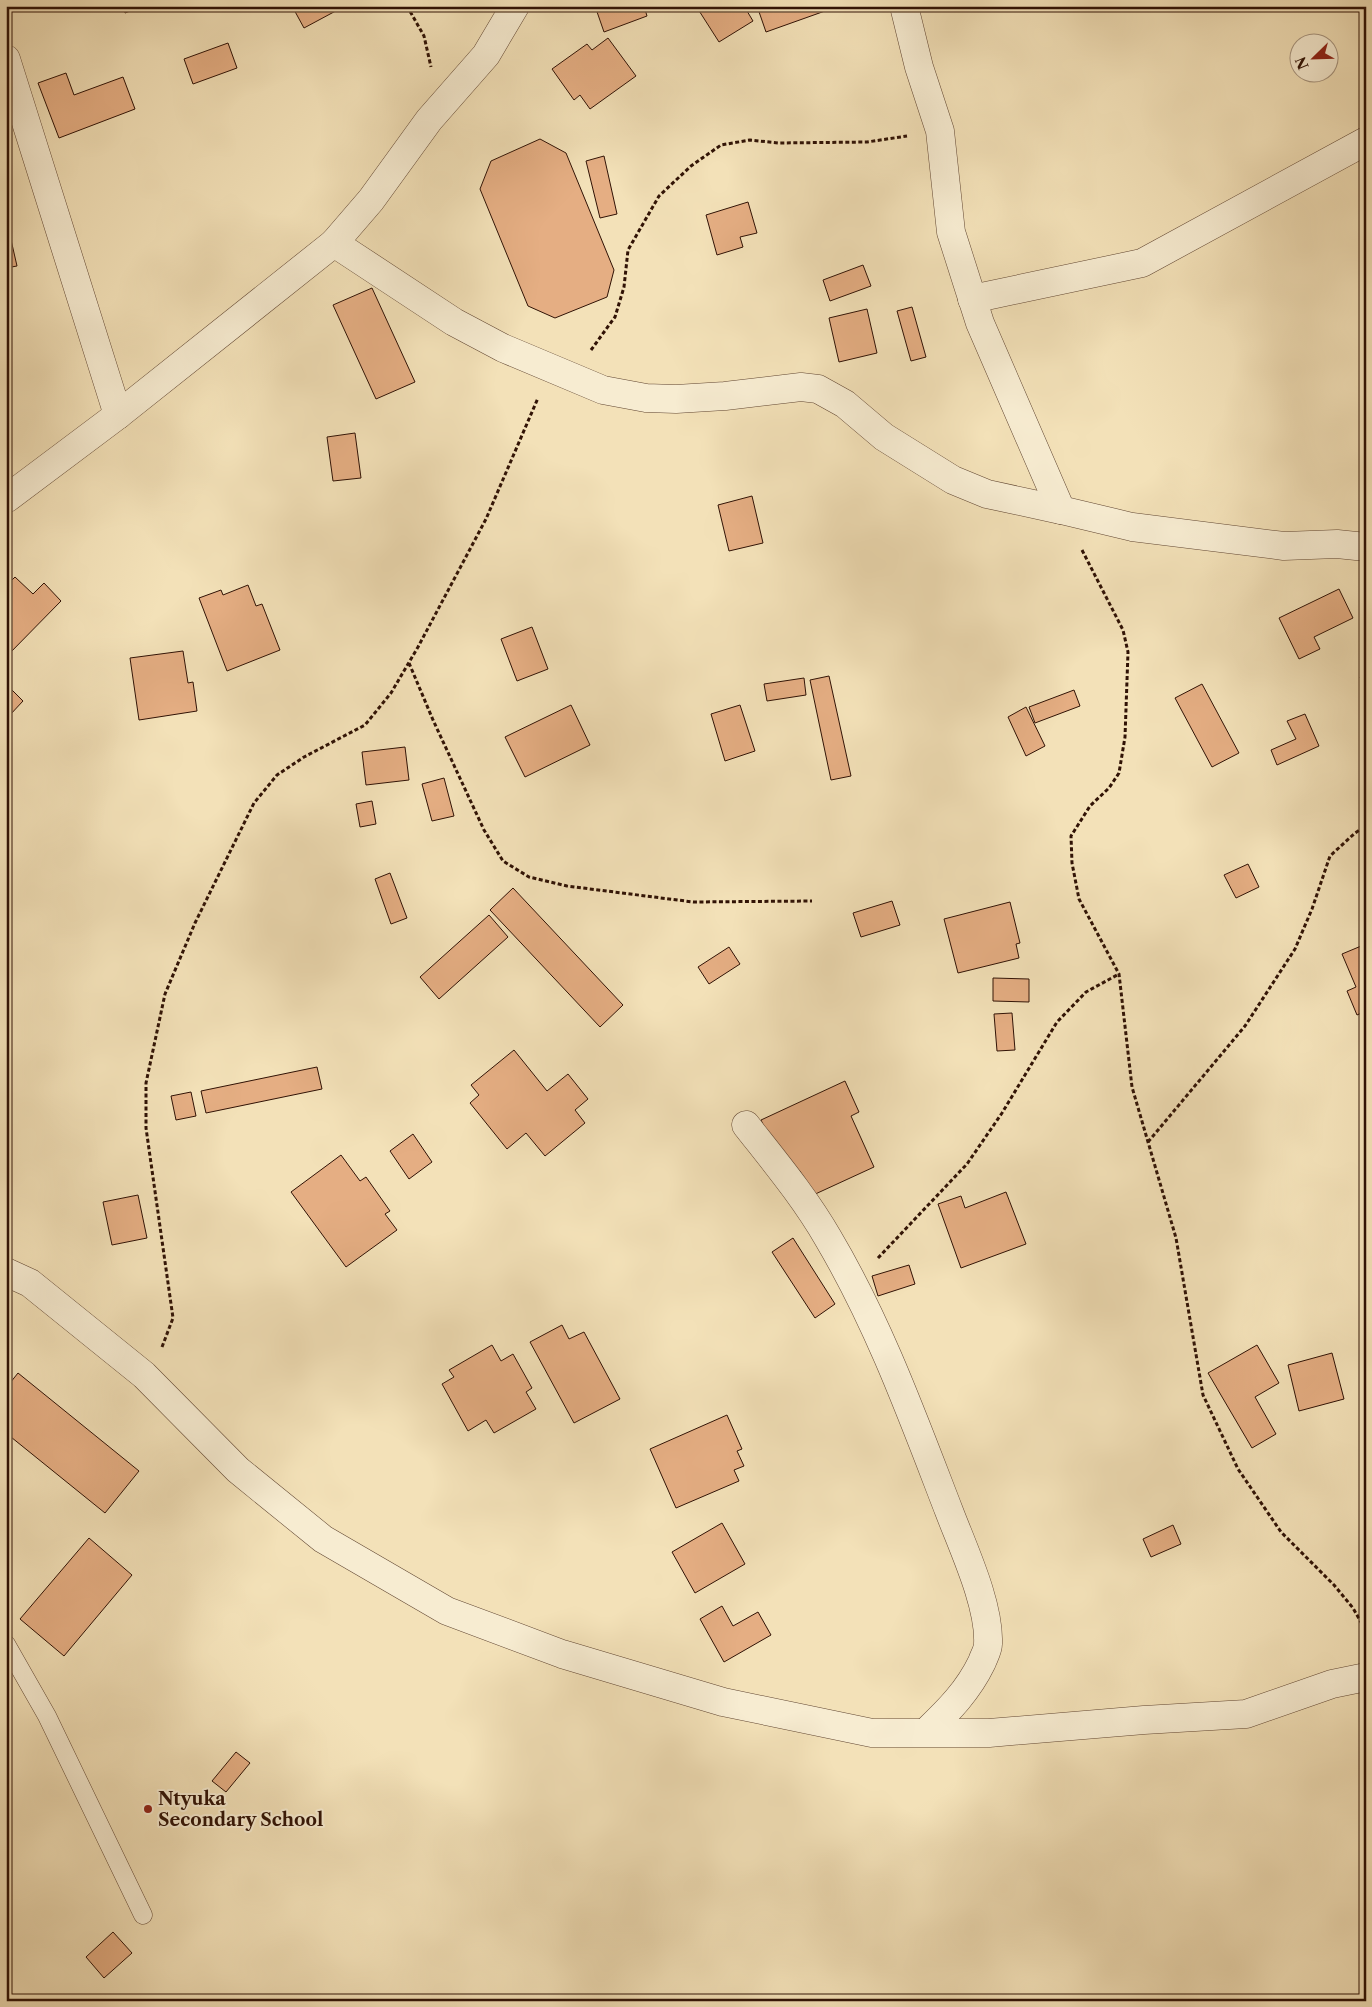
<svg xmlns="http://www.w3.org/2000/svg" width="1372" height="2007" viewBox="0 0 1372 2007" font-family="'Libre Caslon Text',serif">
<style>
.building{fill:#e5ae83;stroke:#301205}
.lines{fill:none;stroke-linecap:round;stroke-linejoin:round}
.lane-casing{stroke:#614632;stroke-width:19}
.street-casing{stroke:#614632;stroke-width:29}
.path{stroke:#301205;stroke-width:3;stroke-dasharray:4 2.5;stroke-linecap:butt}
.lane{stroke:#f7ecd1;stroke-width:18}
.street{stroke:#f7ecd1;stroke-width:28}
.poi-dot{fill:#8f2418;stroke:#f7ecd1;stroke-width:2}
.labels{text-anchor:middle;stroke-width:4;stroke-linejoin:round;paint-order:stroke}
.poi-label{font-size:18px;font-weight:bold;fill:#301205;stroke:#f7ecd1;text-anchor:start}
</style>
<rect width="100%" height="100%" fill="#f3e1b8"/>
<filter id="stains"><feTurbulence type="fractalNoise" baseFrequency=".004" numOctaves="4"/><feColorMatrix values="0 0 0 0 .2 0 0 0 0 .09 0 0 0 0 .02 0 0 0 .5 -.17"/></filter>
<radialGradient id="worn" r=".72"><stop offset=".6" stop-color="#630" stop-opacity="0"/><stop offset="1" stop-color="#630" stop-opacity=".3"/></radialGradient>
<g class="building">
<path d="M123 6H143L125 13Z"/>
<path d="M292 6H345L304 28Z"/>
<path d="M595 6H644L647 16 604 32Z"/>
<path d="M696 6H744L753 21 719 42Z"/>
<path d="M757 6H839L766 32Z"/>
<path d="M608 38 636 76 590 109 580 95 574 100 552 69 587 44 592 50Z"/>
<path d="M228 43 237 68 193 84 184 59Z"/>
<path d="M66 73 74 95 123 77 135 109 59 138 38 83Z"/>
<path d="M540 139 566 153 614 270 607 297 555 318 528 306 480 189 491 161Z"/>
<path d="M604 156 617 214 600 218 586 161Z"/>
<path d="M748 202 757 233 740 237 743 247 717 255 706 215Z"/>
<path d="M6 218 17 266 6 268Z"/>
<path d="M863 265 871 286 830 301 823 280Z"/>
<path d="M372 288 415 382 376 399 333 305Z"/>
<path d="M912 307 926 357 911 361 897 311Z"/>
<path d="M867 309 877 353 839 362 829 318Z"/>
<path d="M355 433 361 478 333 481 327 437Z"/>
<path d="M752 496 763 543 729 551 718 505Z"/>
<path d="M15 577 33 594 44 583 61 601 6 657V586Z"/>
<path d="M248 585 256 606 262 604 280 650 227 671 199 598 221 590 223 595Z"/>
<path d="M1339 589 1353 618 1314 637 1320 649 1299 659 1279 618Z"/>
<path d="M532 627 548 669 517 681 501 639Z"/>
<path d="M183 651 188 683 193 682 197 711 139 720 130 658Z"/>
<path d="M1366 674V690L1360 677Z"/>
<path d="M829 676 851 776 831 780 810 680Z"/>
<path d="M804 678 806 695 767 701 764 684Z"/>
<path d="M6 684 23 701 9 716 6 713Z"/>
<path d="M1202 684 1239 753 1212 767 1175 698Z"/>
<path d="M1074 690 1080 706 1035 723 1029 707Z"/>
<path d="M571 705 590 745 525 777 505 737Z"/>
<path d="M740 705 755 751 725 761 711 714Z"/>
<path d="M1026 707 1045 746 1026 756 1008 717Z"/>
<path d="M1305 714 1319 746 1277 765 1271 750 1296 739 1287 721Z"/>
<path d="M405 747 409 780 366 785 362 752Z"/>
<path d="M444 778 454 816 432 821 422 784Z"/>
<path d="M372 801 376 824 360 827 356 804Z"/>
<path d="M1248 864 1259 887 1236 898 1224 875Z"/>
<path d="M390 873 407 918 391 924 375 879Z"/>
<path d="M513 888 623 1005 600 1027 490 910Z"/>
<path d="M892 901 900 925 861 937 853 913Z"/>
<path d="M1010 902 1020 943 1016 944 1019 958 958 973 944 919Z"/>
<path d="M489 915 508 937 439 999 420 977Z"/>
<path d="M1366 944V1011L1357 1015 1347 991 1356 987 1342 954Z"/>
<path d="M729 947 740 964 709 984 698 967Z"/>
<path d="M993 978 1029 979V1002L993 1001Z"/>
<path d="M1012 1013 1015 1050 997 1051 994 1014Z"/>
<path d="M514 1050 547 1091 568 1074 588 1099 575 1110 585 1123 545 1156 526 1133 507 1149 470 1103 479 1095 471 1085Z"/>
<path d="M317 1067 322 1089 206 1113 201 1091Z"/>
<path d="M845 1081 859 1112 851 1116 874 1167 811 1196 800 1171 793 1175 778 1157 761 1120Z"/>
<path d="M191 1092 196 1116 176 1120 171 1096Z"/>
<path d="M413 1134 432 1162 409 1179 390 1151Z"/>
<path d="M341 1155 360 1181 366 1177 390 1211 385 1214 397 1230 346 1267 291 1192Z"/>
<path d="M1006 1192 1026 1244 961 1268 938 1204 961 1196 965 1208Z"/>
<path d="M138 1195 147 1238 112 1245 103 1202Z"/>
<path d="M793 1238 835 1304 815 1318 772 1252Z"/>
<path d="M909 1265 915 1284 878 1296 872 1276Z"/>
<path d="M562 1325 569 1339 584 1332 620 1399 574 1423 530 1342Z"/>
<path d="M492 1345 501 1361 513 1354 532 1388 526 1392 536 1409 494 1433 486 1420 468 1431 442 1384 454 1377 449 1370Z"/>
<path d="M1257 1345 1279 1383 1255 1397 1276 1434 1252 1448 1208 1373Z"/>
<path d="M1332 1353 1344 1399 1299 1411 1288 1365Z"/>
<path d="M18 1373 139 1471 105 1513 6 1433V1388Z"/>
<path d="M727 1415 742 1449 737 1451 744 1466 734 1470 739 1481 676 1508 650 1449Z"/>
<path d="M722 1523 745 1564 695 1593 672 1552Z"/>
<path d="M1173 1525 1181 1544 1151 1557 1143 1539Z"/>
<path d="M89 1538 132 1575 64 1656 20 1619Z"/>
<path d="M722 1606 733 1626 758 1612 771 1635 724 1662 700 1619Z"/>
<path d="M236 1752 250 1763 226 1792 212 1781Z"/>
<path d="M113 1932 132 1953 104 1978 86 1957Z"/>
</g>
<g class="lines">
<defs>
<path id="lane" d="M6 1644 47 1716 143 1915"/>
<g id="street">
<path d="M904 6 919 67 940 131 951 232 980 323 1061 510 1132 527 1284 546 1337 544 1366 547"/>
<path d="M6 59 118 415"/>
<path d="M334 243 454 322 503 348 603 390 646 398 676 399 725 396 801 387 818 389 845 404 884 437 953 480 987 494 1061 510"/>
<path d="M972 299 1142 263 1366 141"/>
<path d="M6 499 118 415 334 243 371 200 429 120 486 55 515 6"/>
<path d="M746 1125C775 1162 805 1198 828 1238 879 1324 913 1418 949 1511 963 1548 990 1605 988 1644 988 1650 984 1656 982 1662 968 1691 949 1710 926 1732"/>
<path d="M6 1272 30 1283 144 1375 238 1470 323 1539 447 1611 562 1654 723 1702 872 1733H989L1144 1720 1246 1714 1332 1684 1366 1677"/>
</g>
</defs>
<use href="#lane" class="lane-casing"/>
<use href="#street" class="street-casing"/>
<g class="path">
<path d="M407 6 424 36 431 67"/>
<path d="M591 350 615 317 624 287 628 250 659 196 691 166 721 145 750 140 778 143 867 142 907 136"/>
<path d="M1082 550 1123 630 1128 652 1125 737 1119 773 1109 788 1090 806 1071 836 1072 863 1079 899 1119 974 1132 1087 1176 1238 1203 1395 1238 1469 1281 1532 1334 1585 1353 1608 1366 1631"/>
<path d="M409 663 433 720 484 830 503 861 529 877 567 886 693 902 812 901"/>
<path d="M1148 1142 1245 1026 1295 949 1312 909 1330 856 1355 833 1366 826"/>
<path d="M878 1258 967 1164 1002 1113 1057 1022 1086 992 1119 974"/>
<path d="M162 1347 173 1318 146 1128V1083L165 994 195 923 254 803 277 775 304 757 365 725 391 693 418 647 486 519 538 398"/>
</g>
<use href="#lane" class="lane"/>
<use href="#street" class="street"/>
</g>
<circle class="poi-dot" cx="148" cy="1809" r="5"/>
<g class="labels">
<g class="poi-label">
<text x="158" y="1805">Ntyuka<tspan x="158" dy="21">Secondary School</tspan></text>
</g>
</g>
<rect width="1372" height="2007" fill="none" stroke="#f3e1b8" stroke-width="25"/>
<rect x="8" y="8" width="1357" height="1992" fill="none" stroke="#301205" stroke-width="2.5"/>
<rect x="12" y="12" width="1347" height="1982" fill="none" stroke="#301205"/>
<g transform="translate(1314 58) rotate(247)"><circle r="24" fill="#f7ecd1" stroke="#a7957f"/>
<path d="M0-4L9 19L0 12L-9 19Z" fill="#8f2418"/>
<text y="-8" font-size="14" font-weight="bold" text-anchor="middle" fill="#301205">N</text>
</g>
<rect width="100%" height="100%" filter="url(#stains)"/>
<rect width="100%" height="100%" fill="url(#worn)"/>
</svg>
